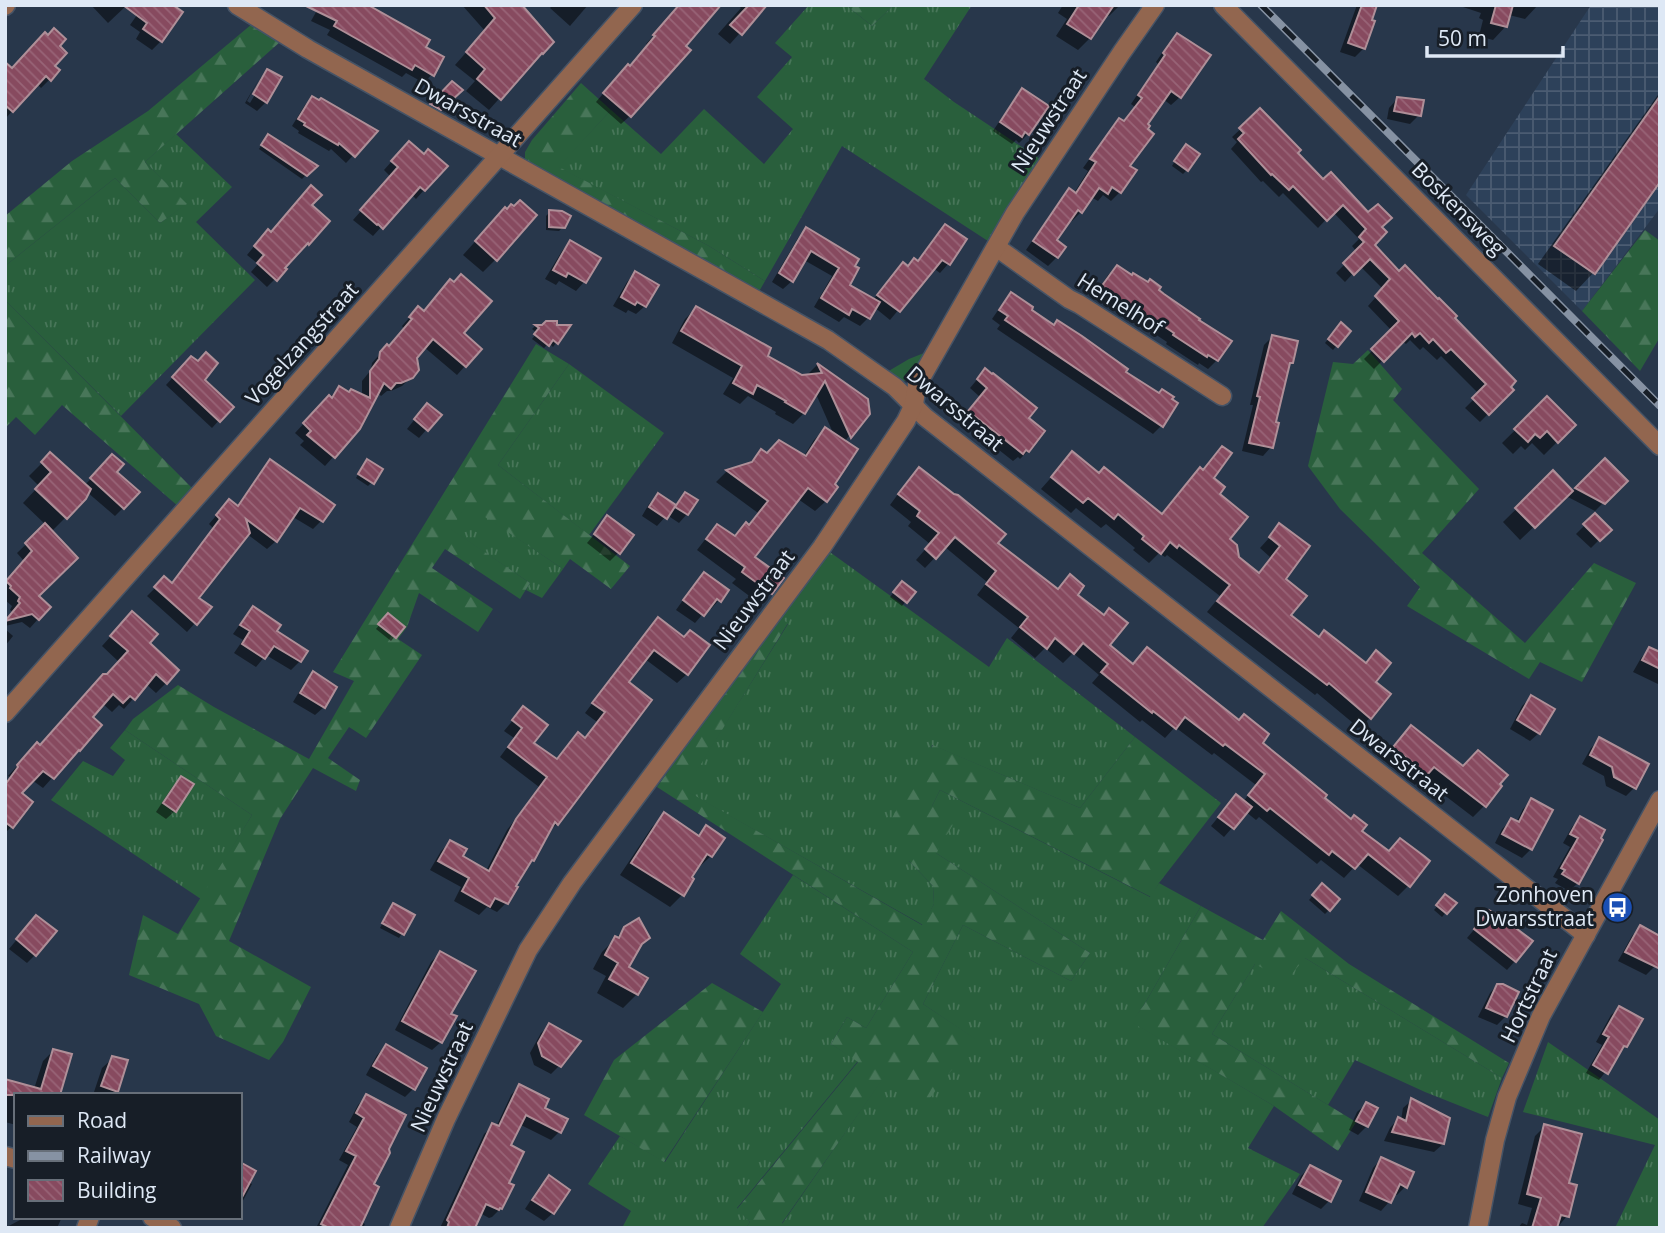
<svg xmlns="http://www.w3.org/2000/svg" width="1665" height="1233" viewBox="0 0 1665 1233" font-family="'Open Sans',sans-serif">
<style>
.industrial{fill:url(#industrial-grid)}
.grass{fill:url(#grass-tufts)}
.forest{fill:url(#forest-firs)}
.shadow{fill:#0007}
.building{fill:url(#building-back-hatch);stroke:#af8f98;stroke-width:2}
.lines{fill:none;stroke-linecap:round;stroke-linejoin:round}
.minor-casing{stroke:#455366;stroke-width:21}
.minor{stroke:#92664f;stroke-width:18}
.rail-casing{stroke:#8692a3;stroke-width:8}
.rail{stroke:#171e27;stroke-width:5;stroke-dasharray:16;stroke-linecap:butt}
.labels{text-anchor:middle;stroke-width:6;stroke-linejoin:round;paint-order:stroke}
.street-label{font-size:21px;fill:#dee8f5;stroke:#171e27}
.poi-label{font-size:21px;fill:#dee8f5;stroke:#171e27;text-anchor:end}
</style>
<defs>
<pattern id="industrial-grid" width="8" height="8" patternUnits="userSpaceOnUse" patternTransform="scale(1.75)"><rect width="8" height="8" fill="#2d415a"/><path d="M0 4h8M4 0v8" fill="none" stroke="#4b5c72"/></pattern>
<pattern id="grass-tufts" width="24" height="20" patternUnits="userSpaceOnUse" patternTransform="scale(1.75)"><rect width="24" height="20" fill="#295f3c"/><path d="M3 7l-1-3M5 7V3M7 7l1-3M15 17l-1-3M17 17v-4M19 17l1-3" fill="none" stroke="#487659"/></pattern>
<pattern id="forest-firs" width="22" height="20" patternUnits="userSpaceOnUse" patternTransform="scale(1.75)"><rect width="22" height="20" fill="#295f3c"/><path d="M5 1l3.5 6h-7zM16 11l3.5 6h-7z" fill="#487659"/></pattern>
<pattern id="building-back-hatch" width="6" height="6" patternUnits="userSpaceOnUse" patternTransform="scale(1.75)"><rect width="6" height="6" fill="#874a5f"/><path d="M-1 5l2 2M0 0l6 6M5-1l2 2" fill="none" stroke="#986477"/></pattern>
</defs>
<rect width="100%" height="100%" fill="#28374b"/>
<path class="industrial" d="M1591 5H1660V208L1582 311 1466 195Z"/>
<g class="grass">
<path d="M809 5H846L872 26 894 5H972L924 79 954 102 1043 161 991 243 842 146 765 281 709 246 558 167 611 110 661 154 704 109 764 164 793 129 757 97 792 57 775 43Z"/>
<path d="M176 134 232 187 196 222 255 280 121 416 5 300V266L115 178 160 223 186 204 145 162Z"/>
<path d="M929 351 910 380 902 381 887 372 909 359Z"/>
<path d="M569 364 664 433 589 535 498 465Z"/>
<path d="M467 504 563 569 542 598 526 590 530 583 450 529Z"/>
<path d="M827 550 989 667 1007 638 1135 737 1080 808 932 745 909 861 933 886 934 904 923 925 684 790 788 624 778 617Z"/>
<path d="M125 730 252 815 201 899 93 827 51 800 83 761 113 776 125 760 110 748Z"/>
<path d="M940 790 1150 897 1159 883 1201 906 1144 1005 1132 1022 1274 1106 1248 1148 1300 1174 1262 1228H787L782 1224 885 1075 975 1039 923 1004 963 925 1071 981 1090 953 936 853 932 806Z"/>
<path d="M793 875 913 952 866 1028 847 1017 831 1044 858 1061 737 1208 750 1222 746 1228H622L631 1211 588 1184 620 1136 665 1162 781 984 740 954Z"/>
<path d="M1305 958 1502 1078 1488 1117 1425 1092 1355 1060 1328 1105 1212 1034 1255 964Z"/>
<path d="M1548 1042 1660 1120V1228H1615L1655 1145 1523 1112Z"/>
</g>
<g class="forest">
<path d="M846 5H894L872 26Z"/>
<path d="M252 24 280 42 145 162 187 204 160 223 115 178 5 266V216L72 161 148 111Z"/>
<path d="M581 83 611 110 559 167 709 246 765 281 757 295 525 161V152L532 140Z"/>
<path d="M1645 230 1660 241V337L1640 371 1582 311Z"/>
<path d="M5 300 194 490 179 507 62 405 35 435 16 417 5 428Z"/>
<path d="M536 344 569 364 498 465 630 566 611 589 570 559 563 569 467 505 451 529 530 583 520 599 445 549 432 568 493 609 478 632 419 593 407 627 398 639 422 655 366 738 349 727 328 758 360 780 356 791 313 768 280 819 229 941 311 987 283 1042 269 1060 216 1036 199 1004 129 975 143 915 178 934 252 815 125 730 133 719 178 685 214 707 309 759 354 681 333 672Z"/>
<path d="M1368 350 1402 389 1393 400 1479 489 1422 553 1525 643 1594 563 1636 583 1582 682 1540 662 1529 679 1407 606 1420 587 1340 509 1308 466 1333 362 1353 364Z"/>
<path d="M778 617 788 623 685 790 922 925 934 904 933 886 909 861 892 818 933 745 1080 808 1135 737 1221 803 1159 883 1151 897 940 790 932 806 957 818 936 853 1090 953 1071 981 963 925 923 1004 976 1039 926 1103 885 1076 782 1223 787 1228H746L750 1222 737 1209 858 1062 831 1044 847 1017 866 1028 913 952 657 787Z"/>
<path d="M1201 906 1263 940 1281 911 1349 964 1509 1063 1502 1078 1305 958 1286 981 1255 964 1212 1034 1356 1122 1338 1151 1274 1106 1131 1022 1144 1005Z"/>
<path d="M712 983 763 1012 664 1162 584 1115 614 1060Z"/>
</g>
<g class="shadow">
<path d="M91 5H127L108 23Z"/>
<path d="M144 5 180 12 161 41 152 50 136 39 140 32 130 25Z"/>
<path d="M320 5 423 47 432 74 424 83 406 73 402 77 327 35 330 30 311 21Z"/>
<path d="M462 5H524L522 8 530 64 489 110 466 91 475 81 455 65 485 31Z"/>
<path d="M553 5H588L570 26 550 8Z"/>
<path d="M680 5 683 46 630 116 621 124 596 102 619 75 629 68 648 46 646 44Z"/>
<path d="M737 5H765L730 44 718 34 741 8Z"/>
<path d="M1063 5H1120L1109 16 1106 14 1090 38 1078 50 1056 36 1067 19 1058 13Z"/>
<path d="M1357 5H1376L1370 21 1373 22 1363 49 1355 57 1340 52Z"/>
<path d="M1457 5H1527L1532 7V5H1538L1525 19 1509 15 1506 26 1493 40 1479 36 1483 20 1479 18 1481 13Z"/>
<path d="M1177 35 1180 97 1171 105 1163 99 1104 184 1119 193 1111 201 1103 195 1098 201 1091 197 1081 212 1072 221 1070 219 1055 241 1057 257 1048 266 1026 250 1061 199 1069 190 1074 193 1088 171 1083 168 1111 129 1120 120 1123 123 1135 107 1131 104 1158 64 1156 62 1168 44Z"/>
<path d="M57 46 50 79 41 88 37 84 5 119V64L12 70Z"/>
<path d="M267 71 266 102 257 111 245 103 259 79 247 101 250 103 264 79H260Z"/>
<path d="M452 83 460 90 436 113 428 109Z"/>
<path d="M1023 90 1028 134 1019 143 1016 140 1012 144 993 131 1014 99Z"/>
<path d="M1660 92V179L1593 273 1576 291 1538 264Z"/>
<path d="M312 98 376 131 346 163 331 149 329 151 298 133 299 131 292 126 305 105Z"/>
<path d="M1397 99 1419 115 1410 124 1387 119 1389 108Z"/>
<path d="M1260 111 1295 153 1323 182 1380 227 1373 245 1399 273 1453 317 1512 390 1480 422 1465 408 1479 394 1441 356 1437 360 1423 347 1420 350 1410 340 1406 344 1402 341 1374 369 1364 359 1392 331 1368 306 1383 289 1360 266 1345 282 1336 273 1357 252 1352 246 1359 239 1333 212 1318 228 1283 193 1279 197 1263 181 1261 182 1231 149 1237 142 1232 137Z"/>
<path d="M265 140 315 166 302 179 259 149Z"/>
<path d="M1182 150 1187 170 1183 174 1172 166Z"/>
<path d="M400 152 424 190 416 199 411 194 373 236 353 220 391 177 384 170Z"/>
<path d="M310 205 328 221 283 268 284 270 267 287 251 272 258 264 247 255 260 239 270 234Z"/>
<path d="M550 212 563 227 559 231 546 230V216Z"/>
<path d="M492 223 496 259 483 272 463 255Z"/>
<path d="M945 226 965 239 948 264 940 273 933 268 890 320 874 307 869 317 860 326 844 317 839 322 814 307 832 276 804 260 792 281 783 289 772 282 798 238 806 229 857 259 847 286 873 300 895 273 917 262 936 235Z"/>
<path d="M570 242 598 258 584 282 576 291 559 281 556 285 545 279 562 251Z"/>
<path d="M1117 267 1157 290 1197 320 1229 341 1217 360 1208 369 1199 363 1198 365 1166 344 1167 342 1140 324 1139 326 1094 297 1108 275Z"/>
<path d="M635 273 645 306 636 314 628 310 626 313 613 306 627 282Z"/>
<path d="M1011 294 1029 310 1124 373 1176 404 1161 426 1153 434 997 329 1000 325 992 319 1003 303Z"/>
<path d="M696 308 765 356 802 377 807 375 817 365 866 400 868 413 844 442 833 485 826 501 815 511 798 499 752 557 771 593 760 604 732 583 736 579 697 550 707 537 718 526 734 537 746 525 748 526 758 513 716 482 726 472 749 465 761 451 766 455 804 456 814 440 825 429 834 435 816 394 804 413 793 424 775 414 776 412 748 396 740 404 723 394 733 378 672 343 685 319Z"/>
<path d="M410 317 461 333 465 366 457 375 424 347 415 357 411 377 402 386 391 391H387L381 396 377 392 359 428 325 466 300 445 304 441 295 433 320 406 339 389 349 394 362 396V381L371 370 372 363 387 346 389 347 404 329 402 326Z"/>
<path d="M535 326 555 327H568L553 347 549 343 544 348 532 339 537 333 532 329Z"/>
<path d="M1337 328 1347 334 1333 350 1325 343Z"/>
<path d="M1273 336 1291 362 1288 366 1274 423 1271 447 1263 456 1242 451 1253 405H1250L1264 345Z"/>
<path d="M184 365 231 407 212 428 166 385Z"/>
<path d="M985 370 1027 419 1028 451 1020 459 1018 457 1013 461 961 420 980 397 970 388Z"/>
<path d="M1547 399 1574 425 1544 455 1532 443 1525 450 1521 446 1513 454 1502 443Z"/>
<path d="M419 414 427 429 419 438 407 429Z"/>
<path d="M1072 454 1098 475 1161 515 1189 480 1200 470 1202 471 1212 459 1211 479 1217 494 1228 540 1237 558 1258 574 1270 557 1260 548 1280 526 1283 579 1288 615 1318 639 1365 664 1376 653 1370 718 1359 728 1317 693 1315 695 1207 612 1220 596 1167 555 1165 557 1159 553 1149 563 1133 550 1135 548 1106 524 1101 528 1076 508 1071 513 1041 489Z"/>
<path d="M50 455 84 486 104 465 115 472 123 508 115 516 87 492 85 498 51 532 36 596 38 619 30 628 22 622 5 626V621L13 612 10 610 12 606 5 600V583L24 561 17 553 46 525 23 503 39 486 29 476Z"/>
<path d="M1605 460 1625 481 1595 511 1566 496 1520 540 1503 522 1553 473 1572 492Z"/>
<path d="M270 461 321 521 313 529 293 517 276 541 267 549 247 534 197 599 195 623 187 632 147 596 156 587 171 584 213 528 209 524 221 510 236 507 262 470Z"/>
<path d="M364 465 372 482 368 486 356 478Z"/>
<path d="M919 469 996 543 1057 591 1070 576 1075 595 1107 645 1132 665 1147 649 1260 743 1360 831 1388 853 1427 862 1408 886 1398 896 1357 864 1344 878 1321 860 1317 864 1259 817 1256 820 1246 812 1224 837 1211 826 1228 805 1243 802 1256 785 1214 753 1212 755 1175 727 1165 738 1142 720 1140 722 1092 683 1099 675 1073 653 1063 663 1045 648 1035 658 1011 638 1019 628 977 595 987 582 945 547 925 568 916 560 930 544 908 526 911 522 890 505 909 479Z"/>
<path d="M685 494 687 514 679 523 667 515 657 526 642 516 649 504 658 495 674 506Z"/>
<path d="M1595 515 1609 530 1591 548 1576 534Z"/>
<path d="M608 518 619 552 610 561 587 543Z"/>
<path d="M704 574 719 600 711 609 709 607 695 623 676 610 695 583Z"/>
<path d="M898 587 913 592 902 606 890 597Z"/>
<path d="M253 608 300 661 291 670 266 655 256 667 234 653 243 640 233 634 245 617Z"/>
<path d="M384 619 403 627 391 641 376 629Z"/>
<path d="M658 619 683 639 687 674 677 683 645 659 627 682 557 824 547 833 533 860 525 868 506 903 497 912 487 907 479 915 454 901 461 887 430 870 441 851 450 842 460 857 486 871 507 830 539 787 500 757 514 738 504 731 523 708 532 743 556 761 578 735 584 739 597 722 585 713 649 628Z"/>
<path d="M122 624 147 644 166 683 156 693 146 684 124 709 119 705 112 712 103 704 91 717 52 778 43 788 32 780 19 794 12 826 5 833V783L10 777 8 776 28 754 40 747 119 662 102 646Z"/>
<path d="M5 629 13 636 5 646Z"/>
<path d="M1649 649 1656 652 1660 649V685L1633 672 1641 658Z"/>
<path d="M313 674 324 707 315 715 293 702 305 682Z"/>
<path d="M1531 697 1539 733 1530 741 1510 729 1522 706Z"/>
<path d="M1411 727 1484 806 1473 817 1422 778 1415 785 1383 760Z"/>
<path d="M1600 739 1634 788 1626 796 1606 786 1604 776 1582 764 1591 748Z"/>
<path d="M181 778 175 811 166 819 156 812 173 786Z"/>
<path d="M1532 800 1531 849 1522 858 1495 843 1502 829 1511 820 1516 823 1523 809Z"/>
<path d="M664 815 697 836 706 828 711 856 698 868 697 867 682 895 670 907 620 875 652 827Z"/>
<path d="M1580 818 1578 883 1569 891 1555 883 1558 879 1553 877 1570 847 1563 843 1572 827Z"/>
<path d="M1322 885 1329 910 1325 914 1309 900Z"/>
<path d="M1446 896 1454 903 1442 917 1434 910Z"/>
<path d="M393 905 413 916 399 938 380 928 390 909Z"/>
<path d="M1489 912 1515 961 1507 970 1467 938Z"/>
<path d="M28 926 35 955 27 963 9 949Z"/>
<path d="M1640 927 1655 966 1646 975 1618 961 1632 936Z"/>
<path d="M625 929 637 948 626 968 645 979 637 994 623 1008 597 993 606 976 593 969 602 952Z"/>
<path d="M440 953 449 1014 441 1042 432 1050 395 1030 431 962Z"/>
<path d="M1498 984 1506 1016 1497 1025 1478 1017 1490 993Z"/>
<path d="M1619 1008 1626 1046 1599 1080 1586 1073 1602 1045 1596 1042 1611 1015Z"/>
<path d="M550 1025 560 1065 551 1074 534 1065 530 1053 541 1033Z"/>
<path d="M386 1046 413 1089 405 1097 366 1075 377 1055Z"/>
<path d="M53 1051 59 1093 66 1095H16V1125L5 1122V1081L34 1089 43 1061Z"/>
<path d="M113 1058 126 1062 115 1095H93L102 1068Z"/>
<path d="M519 1086 543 1109 560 1131 551 1140 519 1124 509 1146 507 1184 511 1186 501 1208 492 1217 489 1218 480 1213 473 1228H440L484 1134 493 1126 496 1127 511 1095Z"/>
<path d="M366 1096 372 1185 361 1222 365 1224 363 1228H316L348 1165 339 1160 357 1127 349 1122 358 1105Z"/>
<path d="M1412 1100 1443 1144 1434 1152 1384 1141 1390 1128 1398 1119 1401 1120 1403 1108Z"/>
<path d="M1366 1104 1367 1126 1358 1135 1349 1130 1357 1112Z"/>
<path d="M1545 1126 1567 1184V1216L1557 1228H1518L1522 1223 1527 1225 1532 1208 1518 1204 1535 1136Z"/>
<path d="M1381 1159 1405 1187 1397 1195 1393 1194 1389 1202 1381 1211 1359 1201 1373 1168Z"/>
<path d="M240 1164 254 1172 249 1182 252 1184 240 1206Z"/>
<path d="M1310 1167 1329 1201 1321 1209 1292 1194 1301 1176Z"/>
<path d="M549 1177 553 1213 544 1221 525 1209 540 1186Z"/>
<path d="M21 1217H62L57 1228H5L20 1220Z"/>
</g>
<g class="building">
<path d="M123 5H173L183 12 162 42 143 29 147 23Z"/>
<path d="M304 5H368L430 40 426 47 444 57 434 76 415 65 412 70 334 26 337 21Z"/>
<path d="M484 5H522L554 42 543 54 542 53 501 100 477 79 485 69 466 52 495 18Z"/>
<path d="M679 5H721L686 46 691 50 631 117 603 93 628 64 630 66 655 36 653 35Z"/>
<path d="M749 5H767L742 35 730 25Z"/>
<path d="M1079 5H1114L1091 39 1067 24Z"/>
<path d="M1362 5H1377L1372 20 1375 21 1365 49 1348 43Z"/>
<path d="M1496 5H1513L1507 27 1491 23Z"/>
<path d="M54 28 66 39 60 46 67 53 55 66 60 70 51 81 46 76 13 112 5 105V62L12 68 45 32 48 35Z"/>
<path d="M1177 33 1211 55 1181 98 1171 91 1148 124 1150 126 1148 129 1154 134 1130 166 1137 170 1121 193 1112 187 1108 194 1099 188 1082 213 1078 210 1057 240 1066 247 1058 258 1033 241 1069 188 1076 193 1096 162 1090 159 1119 118 1124 121 1142 98 1138 95 1165 55 1163 53Z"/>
<path d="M267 69 282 77 267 103 253 94Z"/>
<path d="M452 81 463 90 441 110 430 104Z"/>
<path d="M1022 88 1049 106 1029 135 1025 132 1022 137 1000 122Z"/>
<path d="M312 96 319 100 321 98 378 131 355 157 339 143 338 145 304 125 305 123 298 119Z"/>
<path d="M1660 96V182L1595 274 1554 246Z"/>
<path d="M1397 97 1424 100 1421 116 1394 111Z"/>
<path d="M1260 108 1301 150 1298 153 1323 179 1331 172 1368 212 1378 204 1392 218 1382 227 1387 232 1375 245 1399 271 1405 265 1438 299 1439 298 1457 316 1455 318 1516 381 1511 387 1514 390 1489 415 1472 398 1486 384 1451 349 1446 353 1433 339 1429 343 1420 333 1415 337 1412 333 1384 362 1371 349 1399 321 1375 296 1390 279 1370 259 1354 275 1343 263 1364 242 1359 237 1366 229 1343 205 1327 221 1293 186 1289 190 1272 174 1271 175 1238 139 1244 133 1239 128Z"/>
<path d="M268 134 318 166 307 176 261 145Z"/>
<path d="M409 141 424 154 428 149 448 166 425 191 420 187 383 229 378 224 377 225 360 210 398 167 391 161Z"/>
<path d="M1186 144 1200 154 1188 171 1174 161Z"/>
<path d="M311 185 322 195 312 205 330 221 309 245 308 243 285 268 287 269 277 281 257 263 264 255 254 246 268 229 271 232Z"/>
<path d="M520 200 537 215 497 261 475 241 505 207 507 209 511 204 514 206Z"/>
<path d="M549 210 562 211 571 216 565 228 549 227Z"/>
<path d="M945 224 967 239 950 265 942 260 900 312 877 295 903 262 908 266 914 258 918 261Z"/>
<path d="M806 227 859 259 855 266 859 268 850 285 880 302 870 319 852 309 849 315 821 298 839 268 811 251 793 282 779 273Z"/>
<path d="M570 240 601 258 586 283 568 273 566 277 553 270Z"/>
<path d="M1117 265 1132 275 1133 273 1148 282 1150 279 1161 287 1159 290 1164 294 1200 319 1199 320 1232 341 1218 361 1208 355 1207 357 1173 335 1174 333 1150 317 1149 318 1101 287Z"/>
<path d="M635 271 659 285 646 307 637 302 635 305 621 297Z"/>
<path d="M461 274 492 301 464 333 482 349 466 367 433 339 417 358 419 370 413 378 401 383H396L391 389 384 383 360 429 335 458 307 435 311 431 303 423 329 395 332 398 339 386 349 392 351 389 370 398V371L379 359 380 352 387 344 389 346 412 319 409 317 418 306 424 311 450 279 454 282Z"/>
<path d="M1011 292 1033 307 1032 310 1054 325 1057 320 1082 336 1128 369 1126 372 1159 393 1162 389 1174 397 1172 399 1178 403 1163 427 1005 320 1008 316 999 310Z"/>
<path d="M696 306 771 348 768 356 802 375 822 373 817 363 868 399 870 414 851 438 825 381 805 414 785 402 786 401 757 385 753 394 733 383 742 366 681 331Z"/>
<path d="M546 321H557V325H571L558 344 553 340 549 346 534 334 539 328 535 325H542Z"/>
<path d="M1341 322 1351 331 1338 347 1328 339Z"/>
<path d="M1272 335 1298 341 1293 363H1290L1276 422 1279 423 1273 448 1249 443 1260 397 1257 396Z"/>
<path d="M206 352 218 363 205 380 234 407 220 422 172 377 191 356 198 361Z"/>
<path d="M985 368 992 374 993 373 1037 408 1029 418 1045 431 1029 452 1026 450 1023 454 968 411 987 388 977 379Z"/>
<path d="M1547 396 1576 425 1558 443 1547 431 1540 438 1535 434 1528 442 1514 429Z"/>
<path d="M427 403 442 415 428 431 414 419Z"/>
<path d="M825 427 858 449 835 484 838 487 827 502 808 488 755 557 784 578 772 594 742 572 745 567 706 539 717 524 735 536 746 522 749 525 768 501 726 470 752 462 761 449 767 453 779 440 806 456Z"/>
<path d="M1222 446 1232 453 1214 478 1225 487 1220 494 1248 517 1230 539 1237 545 1239 557 1259 573 1280 546 1269 537 1279 523 1310 546 1286 579 1307 596 1291 615 1319 637 1324 630 1366 663 1376 650 1391 663 1376 682 1391 694 1371 719 1329 683 1327 685 1217 601 1230 585 1179 545 1177 548 1170 542 1161 554 1142 539 1144 536 1118 514 1114 519 1088 498 1083 503 1051 477 1072 451 1099 473 1104 467 1162 514 1200 467 1203 470Z"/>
<path d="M50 452 91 489 86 499 67 519 35 489 51 472 41 462Z"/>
<path d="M112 454 124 464 117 472 140 492 124 509 90 478Z"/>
<path d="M1605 458 1628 481 1605 504 1575 488Z"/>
<path d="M270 459 335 505 323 522 300 508 277 542 246 519 250 533 199 598 212 607 197 625 154 587 164 576 172 583 220 519 216 515 229 499 238 506Z"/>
<path d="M367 459 383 469 374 484 358 474Z"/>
<path d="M919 467 954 494 958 495 1006 534 998 543 1058 589 1070 574 1084 586 1078 595 1104 615 1109 608 1128 623 1110 645 1133 664 1147 647 1239 720 1244 714 1269 734 1263 743 1327 795 1325 798 1351 819 1354 815 1367 825 1362 831 1389 851 1400 838 1424 856 1430 861 1410 887 1368 854 1355 869 1332 851 1329 855 1270 808 1267 811 1248 795 1265 774 1225 744 1223 746 1185 717 1176 729 1153 711 1152 713 1101 672 1108 664 1083 643 1074 654 1055 638 1047 649 1020 627 1028 617 986 584 996 571 955 537 936 559 925 549 939 533 917 516 920 511 898 494Z"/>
<path d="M1553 470 1573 491 1535 528 1515 508Z"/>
<path d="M685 492 698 500 688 515 675 507Z"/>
<path d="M658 493 676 505 667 519 649 507Z"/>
<path d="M1595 513 1612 530 1600 541 1583 524Z"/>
<path d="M607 515 634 535 620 554 594 534Z"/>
<path d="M45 523 78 558 39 596 51 607 39 620 32 614 5 621 20 603 18 601 20 597 10 588 11 586 6 581 32 551 25 543Z"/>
<path d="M704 572 729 590 721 602 717 599 704 616 683 600Z"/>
<path d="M902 581 916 592 907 603 893 592Z"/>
<path d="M253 606 281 625 277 631 308 651 301 662 274 646 265 659 242 644 250 631 240 625Z"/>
<path d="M132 611 158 634 150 643 179 670 167 684 156 674 135 700 130 696 123 703 113 694 93 717 102 725 80 751 79 750 54 779 43 771 22 793 33 802 13 828 5 822V781L7 782 18 767 17 765 37 742 40 745 103 674H107L128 651 110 636Z"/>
<path d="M388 613 405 627 396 638 378 624Z"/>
<path d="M658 617 684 637 690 630 710 645 688 675 654 650 629 682 652 700 558 825 555 822 534 861 532 860 516 886 518 887 508 904 495 898 490 907 462 891 469 878 438 861 450 840 467 849 463 856 489 871 516 819 547 777 508 747 522 728 512 720 523 706 548 725 534 743 557 759 578 732 585 738 605 712 592 703Z"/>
<path d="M1649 647 1660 652V669L1642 660Z"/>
<path d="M313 671 337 687 325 708 300 693Z"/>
<path d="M1531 695 1555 709 1540 734 1517 720Z"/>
<path d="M1411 725 1463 766 1478 750 1508 775 1500 784 1502 786 1486 807 1434 767 1427 775 1393 747Z"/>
<path d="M1599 737 1649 764 1636 789 1614 777 1612 767 1590 755Z"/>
<path d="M181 776 194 784 176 812 163 803Z"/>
<path d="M1236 794 1252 807 1234 829 1218 817Z"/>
<path d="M1531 798 1553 810 1532 850 1502 834 1511 818 1519 822Z"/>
<path d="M664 812 699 836 706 825 725 838 712 857 707 854 692 877 694 879 684 896 631 863Z"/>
<path d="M1580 816 1605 830 1601 838 1603 840 1579 884 1562 874 1565 870 1561 868 1578 838 1570 834Z"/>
<path d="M1322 883 1340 899 1330 911 1312 895Z"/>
<path d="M1445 894 1457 903 1447 914 1436 905Z"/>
<path d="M393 903 415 915 404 935 382 923Z"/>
<path d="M1489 910 1495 914 1496 913 1533 941 1516 962 1474 929Z"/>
<path d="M36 915 57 931 36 956 16 939Z"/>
<path d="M639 918 650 938 642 944 629 967 648 978 638 995 609 979 618 963 605 955 615 936 619 938 624 927Z"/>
<path d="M1640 925 1660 936V969L1625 952Z"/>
<path d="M440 951 476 971 451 1014 457 1016 442 1043 402 1021Z"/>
<path d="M1497 984H1503L1519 992 1507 1017 1486 1008Z"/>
<path d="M1619 1006 1643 1019 1627 1047 1624 1046 1608 1074 1593 1065 1609 1037 1603 1034Z"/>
<path d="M549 1023 581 1041 561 1067 542 1056 538 1043Z"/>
<path d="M386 1044 427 1068 415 1090 373 1066Z"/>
<path d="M53 1049 72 1054 60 1095H5V1079L41 1089Z"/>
<path d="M112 1056 128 1060 118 1092 101 1086Z"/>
<path d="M519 1084 549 1099 545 1108 568 1119 561 1133 526 1115 511 1145 524 1152 509 1183 514 1185 502 1209 500 1208 499 1210 486 1204 475 1228H447L449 1222 447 1220 492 1123 499 1126Z"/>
<path d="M366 1094 406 1115 389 1149 390 1153 374 1184 379 1187 360 1228H329L321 1224 356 1156 346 1151 364 1118 356 1113Z"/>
<path d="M1411 1098 1450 1118 1444 1144 1392 1132 1398 1117 1406 1121Z"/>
<path d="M1366 1102 1378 1108 1368 1127 1356 1121Z"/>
<path d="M1544 1124 1582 1134 1569 1183 1577 1185 1569 1217 1561 1215 1557 1228H1532L1541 1198 1527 1194Z"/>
<path d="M1381 1157 1414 1172 1407 1188 1400 1184 1391 1203 1366 1192Z"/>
<path d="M240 1162 256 1171 240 1201Z"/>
<path d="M1310 1165 1341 1181 1331 1202 1299 1185Z"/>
<path d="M549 1175 570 1190 554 1214 532 1200Z"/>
</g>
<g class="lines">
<defs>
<g id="minor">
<path d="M237 5 308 49 828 340 895 387 925 417 1586 935"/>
<path d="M1223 5 1660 446"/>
<path d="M5 6 6 5"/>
<path d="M996 247 1069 299 1079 304 1222 396"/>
<path d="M5 713 633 5"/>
<path d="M5 1156 16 1159"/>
<path d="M152 1217 172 1228"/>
<path d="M86 1228 90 1217"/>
<path d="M399 1228 446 1119 528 950 572 883 822 547 906 421 914 404 917 385 1015 213 1122 52 1155 5"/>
<path d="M1478 1228 1495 1140 1507 1097 1541 1016 1660 800"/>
</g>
</defs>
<use href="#minor" class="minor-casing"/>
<use href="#minor" class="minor"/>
<defs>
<path id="rail" d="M1261 5 1660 406"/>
</defs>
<use href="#rail" class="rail-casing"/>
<use href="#rail" class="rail"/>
</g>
<defs>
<symbol id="bus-disc" viewBox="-11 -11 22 22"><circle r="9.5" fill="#1a4fb4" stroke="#171e27"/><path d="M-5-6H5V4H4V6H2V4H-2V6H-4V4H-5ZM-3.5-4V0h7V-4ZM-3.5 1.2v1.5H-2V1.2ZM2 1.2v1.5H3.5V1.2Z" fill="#fff"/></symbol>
</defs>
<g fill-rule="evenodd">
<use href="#bus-disc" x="1600" y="890" width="35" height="35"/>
</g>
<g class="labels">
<g class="street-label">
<text transform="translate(468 113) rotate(29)" y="7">Dwarsstraat</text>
<text transform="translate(1049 121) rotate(-57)" y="7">Nieuwstraat</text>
<text transform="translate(1458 209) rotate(45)" y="7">Boskensweg</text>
<text transform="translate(1120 304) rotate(32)" y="7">Hemelhof</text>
<text transform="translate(302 344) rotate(-48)" y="7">Vogelzangstraat</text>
<text transform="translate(955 409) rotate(40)" y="7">Dwarsstraat</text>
<text transform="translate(754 600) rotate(-53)" y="7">Nieuwstraat</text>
<text transform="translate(1399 760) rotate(38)" y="7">Dwarsstraat</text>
<text transform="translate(1529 996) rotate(-64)" y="7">Hortstraat</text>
<text transform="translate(442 1077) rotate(-65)" y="7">Nieuwstraat</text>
</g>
<g class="poi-label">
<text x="1594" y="902">Zonhoven<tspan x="1594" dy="24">Dwarsstraat</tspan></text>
</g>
</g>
<rect width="1665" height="1233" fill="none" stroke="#dee8f5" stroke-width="14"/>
<rect x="14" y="1093" width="228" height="126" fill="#171e27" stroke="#676f79" stroke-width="2"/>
<rect x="28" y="1116" width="35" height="10" fill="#92664f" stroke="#676f79" stroke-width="2"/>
<text x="77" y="1128" font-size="21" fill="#dee8f5">Road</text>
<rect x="28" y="1151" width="35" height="10" fill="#8692a3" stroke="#676f79" stroke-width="2"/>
<text x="77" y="1163" font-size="21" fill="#dee8f5">Railway</text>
<rect x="28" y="1180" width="35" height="21" fill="url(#building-back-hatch)" stroke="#676f79" stroke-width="2"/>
<text x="77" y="1198" font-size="21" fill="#dee8f5">Building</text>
<path d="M1427 46v10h136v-10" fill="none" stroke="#dee8f5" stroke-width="3.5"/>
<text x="1438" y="46" font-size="21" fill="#dee8f5" stroke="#171e27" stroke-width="5" paint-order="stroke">50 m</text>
</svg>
